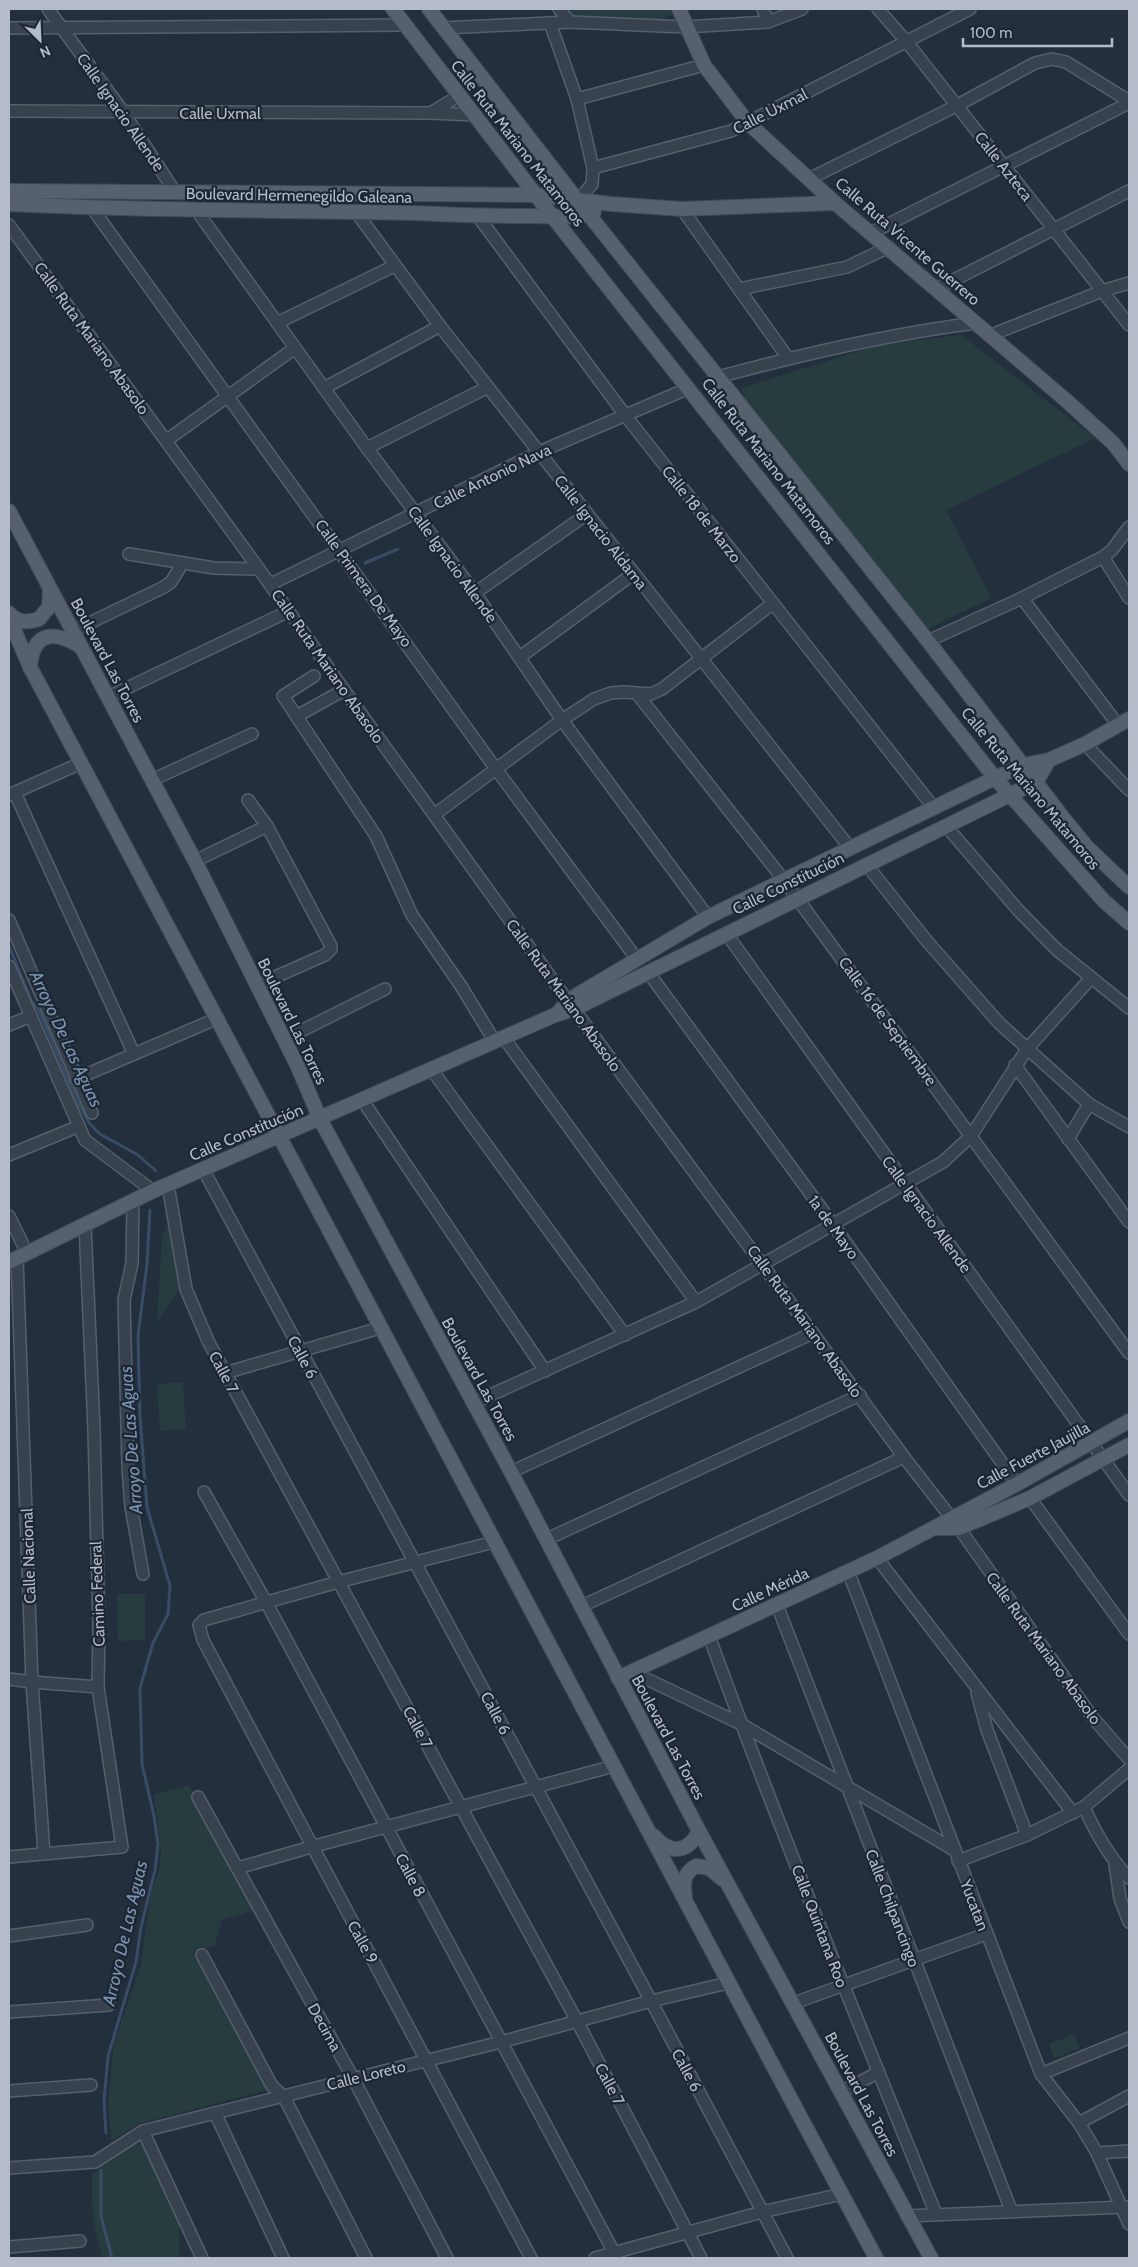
<svg xmlns="http://www.w3.org/2000/svg" width="1138" height="2267" viewBox="0 0 1138 2267" font-family="Cabin,sans-serif">
<style>
.green{fill:#263c3f}
.lines{fill:none;stroke-linecap:round;stroke-linejoin:round}
.stream{stroke:#394c67;stroke-width:3}
.minor-casing{stroke:#565f6c;stroke-width:14}
.major-casing{stroke:#414a57;stroke-width:16}
.minor{stroke:#38414e;stroke-width:11}
.major{stroke:#56606e;stroke-width:14}
.labels{text-anchor:middle;stroke-width:4.5;stroke-linejoin:round;paint-order:stroke}
.street-label{font-size:16px;fill:#b4bcc9;stroke:#1d2633}
.water-label{font-size:18px;font-style:italic;fill:#7c92b1;stroke:#1d2633}
</style>
<rect width="100%" height="100%" fill="#242f3e"/>
<g class="green">
<path d="M565 9H670L672 15 663 18 662 20 571 17Z"/>
<path d="M961 335 1095 438 946 510 991 598 928 629 745 400 741 388 882 344Z"/>
<path d="M169 1221 180 1288 157 1323 162 1237Z"/>
<path d="M183 1382 186 1429 160 1431 157 1384Z"/>
<path d="M117 1594H145V1640L118 1641Z"/>
<path d="M189 1785 222 1854 254 1910 222 1920 215 1945 193 1952 267 2090 138 2124 111 2141 108 2103 114 2043 141 1964 150 1898 160 1866 161 1849 154 1794Z"/>
<path d="M1074 2034 1080 2048 1054 2058 1049 2044Z"/>
<path d="M136 2143 141 2144 145 2149 179 2224V2258H103C93 2231 91 2203 92 2174Z"/>
</g>
<g class="lines">
<g class="stream">
<path d="M365 563 398 549"/>
<path d="M9 946 32 1002 38 1009 79 1105 90 1124 100 1134 138 1155 156 1171"/>
<path d="M106 2133 104 2101 108 2056 136 1962 141 1927 155 1870 158 1844 154 1816 142 1764 140 1688 153 1643 168 1614 170 1586 147 1507 140 1417 138 1336 147 1264 150 1210"/>
<path d="M101 2171V2216L112 2258"/>
</g>
<defs>
<g id="minor">
<path d="M48 9 124 113 175 192"/>
<path d="M559 9 570 22"/>
<path d="M763 9 768 22"/>
<path d="M878 9 906 41 1129 325"/>
<path d="M550 23 577 99 593 168 592 184 578 201"/>
<path d="M9 28 405 25"/>
<path d="M443 28 570 22 685 27 768 22 802 9"/>
<path d="M577 99 704 65"/>
<path d="M9 111 431 113 476 115"/>
<path d="M431 113 460 95"/>
<path d="M593 168 731 131 970 9"/>
<path d="M809 179 956 106 1035 63 1052 59 1066 62 1129 101"/>
<path d="M92 208 496 769 636 958"/>
<path d="M682 209 788 358"/>
<path d="M197 211 367 448 475 593 562 720 708 917"/>
<path d="M356 212 440 326 850 848"/>
<path d="M477 215 625 415 934 808"/>
<path d="M9 225 259 569 344 690 568 1001 904 1457 959 1528 1093 1718 1129 1759"/>
<path d="M871 233 1129 103"/>
<path d="M938 288 1129 191"/>
<path d="M739 289 847 267 889 247"/>
<path d="M277 323 394 266"/>
<path d="M991 335 1102 291 1129 283"/>
<path d="M718 377C803 354 889 334 976 323"/>
<path d="M324 388 440 326"/>
<path d="M167 440 295 348"/>
<path d="M367 448 488 387"/>
<path d="M129 554 214 568 259 569"/>
<path d="M1103 557 1129 598"/>
<path d="M271 584 539 452 689 388"/>
<path d="M475 593 587 514"/>
<path d="M1022 598 1118 725"/>
<path d="M73 631 164 587 171 582 182 564"/>
<path d="M928 641 1022 598 1103 557 1112 550 1129 527"/>
<path d="M520 657 633 574"/>
<path d="M314 676 283 696 376 836 412 915 461 986 495 1042"/>
<path d="M638 695 783 879 1129 1353"/>
<path d="M108 697 289 611"/>
<path d="M297 716 344 690"/>
<path d="M1085 744 1129 790"/>
<path d="M152 780 252 734"/>
<path d="M15 793 134 1054"/>
<path d="M9 795 81 763"/>
<path d="M248 800 267 826 331 946V949L325 955 257 985"/>
<path d="M434 815 562 720 594 699 611 693 624 692 651 694 662 689 772 604"/>
<path d="M946 826 1018 910 1057 950 1129 1008"/>
<path d="M195 861 267 826"/>
<path d="M866 864 926 940 999 1023 1089 1104 1129 1127"/>
<path d="M9 920 92 1113"/>
<path d="M726 933 1129 1495"/>
<path d="M9 966 85 1140 153 1191"/>
<path d="M648 972 832 1223 1017 1484"/>
<path d="M9 1025 31 1016"/>
<path d="M504 1038 696 1302"/>
<path d="M285 1039 385 989"/>
<path d="M1015 1065 1129 1222"/>
<path d="M432 1070 625 1335"/>
<path d="M76 1079 218 1018"/>
<path d="M363 1101 545 1371"/>
<path d="M1068 1139 1089 1104"/>
<path d="M9 1155 79 1126"/>
<path d="M203 1169 651 2001 787 2258"/>
<path d="M168 1185 186 1289 208 1341 577 2021 701 2258"/>
<path d="M133 1201 132 1263 124 1300 128 1467 131 1507 143 1574"/>
<path d="M9 1216 27 1253"/>
<path d="M17 1258 32 1682 44 1854"/>
<path d="M225 1373 380 1328"/>
<path d="M473 1403 696 1302 943 1162 971 1136 1027 1049 1091 978"/>
<path d="M511 1472 813 1333"/>
<path d="M204 1492 266 1602 617 2258"/>
<path d="M1030 1498 1129 1634"/>
<path d="M547 1539 860 1395"/>
<path d="M494 1542 338 1582 204 1620 199 1625 203 1640C311 1847 422 2052 531 2258"/>
<path d="M877 1558 1073 1813"/>
<path d="M848 1571 1041 2074 1079 2123 1097 2153 1129 2224"/>
<path d="M777 1605 1011 2210"/>
<path d="M582 1606 904 1457"/>
<path d="M709 1636C780 1831 858 2022 936 2214"/>
<path d="M632 1672 741 1724 954 1850"/>
<path d="M9 1679 32 1682 98 1687"/>
<path d="M977 1693 987 1730 1027 1835"/>
<path d="M198 1797 353 2078 447 2258"/>
<path d="M1084 1807C1096 1834 1109 1857 1129 1878"/>
<path d="M9 1857 122 1847 98 1687 99 1628 94 1429 85 1225"/>
<path d="M958 1861 1027 1835 1084 1807 1129 1769"/>
<path d="M1115 1864 1120 1899 1129 1922"/>
<path d="M238 1868 311 1847 614 1766"/>
<path d="M9 1936 87 1925"/>
<path d="M202 1955 272 2086 284 2097 366 2258"/>
<path d="M794 2003 986 1934"/>
<path d="M9 2012 109 2005"/>
<path d="M1041 2074 1129 2038"/>
<path d="M9 2091 91 2085"/>
<path d="M841 2092 879 2072"/>
<path d="M215 2113 283 2258"/>
<path d="M1079 2123 1129 2096"/>
<path d="M143 2131 202 2258"/>
<path d="M1097 2153 1129 2151"/>
<path d="M9 2168 95 2162 143 2131 501 2042 651 2001 728 1983"/>
<path d="M907 2216 1127 2207"/>
<path d="M9 2247 80 2241"/>
<path d="M595 2258 762 2212 842 2194"/>
</g>
<g id="major">
<path d="M393 9 552 216 995 778 1104 901 1129 923"/>
<path d="M429 9 578 201 928 641 1064 819 1087 847 1129 887"/>
<path d="M679 9 704 65 748 123 835 203 1068 402 1113 443 1129 464"/>
<path d="M9 191 537 195 611 204 682 209 835 203"/>
<path d="M9 204C144 211 278 210 413 213 452 215 491 216 530 216 550 216 575 219 594 212"/>
<path d="M9 511 195 861 298 1067 320 1119 511 1472 699 1831 931 2258"/>
<path d="M9 613C18 623 27 623 39 619L49 607 50 590"/>
<path d="M9 618 30 667C312 1198 592 1729 876 2258"/>
<path d="M30 667C33 632 53 630 80 646"/>
<path d="M557 1014 568 1001 582 992 708 917 995 778 1023 765 1049 760 1085 744 1129 719"/>
<path d="M9 1262 153 1191 555 1015 574 1009 1036 782 1049 760"/>
<path d="M935 1528H959L1030 1498 1129 1445"/>
<path d="M618 1678 877 1558 1017 1484 1129 1421"/>
<path d="M654 1836C670 1855 688 1853 699 1831"/>
<path d="M685 1897C683 1882 683 1874 696 1866L709 1868 722 1879"/>
</g>
</defs>
<use href="#minor" class="minor-casing"/>
<use href="#major" class="major-casing"/>
<use href="#minor" class="minor"/>
<use href="#major" class="major"/>
</g>
<g class="labels">
<g class="street-label">
<text transform="translate(770 111) rotate(-27)" y="6">Calle Uxmal</text>
<text transform="translate(121 112) rotate(55)" y="6">Calle Ignacio Allende</text>
<text x="220" y="119">Calle Uxmal</text>
<text transform="translate(518 143) rotate(52)" y="6">Calle Ruta Mariano Matamoros</text>
<text transform="translate(1004 166) rotate(52)" y="6">Calle Azteca</text>
<text transform="translate(299 195) rotate(1)" y="6">Boulevard Hermenegildo Galeana</text>
<text transform="translate(908 241) rotate(41)" y="6">Calle Ruta Vicente Guerrero</text>
<text transform="translate(92 338) rotate(54)" y="6">Calle Ruta Mariano Abasolo</text>
<text transform="translate(769 461) rotate(52)" y="6">Calle Ruta Mariano Matamoros</text>
<text transform="translate(492 476) rotate(-26)" y="6">Calle Antonio Nava</text>
<text transform="translate(702 514) rotate(52)" y="6">Calle 18 de Marzo</text>
<text transform="translate(601 532) rotate(52)" y="6">Calle Ignacio Aldama</text>
<text transform="translate(453 564) rotate(54)" y="6">Calle Ignacio Allende</text>
<text transform="translate(364 583) rotate(54)" y="6">Calle Primera De Mayo</text>
<text transform="translate(108 660) rotate(62)" y="6">Boulevard Las Torres</text>
<text transform="translate(328 666) rotate(55)" y="6">Calle Ruta Mariano Abasolo</text>
<text transform="translate(1031 788) rotate(50)" y="6">Calle Ruta Mariano Matamoros</text>
<text transform="translate(788 883) rotate(-26)" y="6">Calle Constitución</text>
<text transform="translate(564 995) rotate(54)" y="6">Calle Ruta Mariano Abasolo</text>
<text transform="translate(293 1021) rotate(64)" y="6">Boulevard Las Torres</text>
<text transform="translate(888 1021) rotate(54)" y="6">Calle 16 de Septiembre</text>
<text transform="translate(246 1132) rotate(-23)" y="6">Calle Constitución</text>
<text transform="translate(927 1214) rotate(54)" y="6">Calle Ignacio Allende</text>
<text transform="translate(834 1227) rotate(54)" y="6">1a de Mayo</text>
<text transform="translate(805 1321) rotate(54)" y="6">Calle Ruta Mariano Abasolo</text>
<text transform="translate(303 1357) rotate(62)" y="6">Calle 6</text>
<text transform="translate(224 1372) rotate(62)" y="6">Calle 7</text>
<text transform="translate(480 1379) rotate(61)" y="6">Boulevard Las Torres</text>
<text transform="translate(1033 1455) rotate(-28)" y="6">Calle Fuerte Jaujilla</text>
<text transform="translate(28 1556) rotate(-92)" y="6">Calle Nacional</text>
<text transform="translate(770 1589) rotate(-25)" y="6">Calle Mérida</text>
<text transform="translate(97 1594) rotate(-92)" y="6">Camino Federal</text>
<text transform="translate(1044 1648) rotate(54)" y="6">Calle Ruta Mariano Abasolo</text>
<text transform="translate(496 1713) rotate(62)" y="6">Calle 6</text>
<text transform="translate(418 1727) rotate(62)" y="6">Calle 7</text>
<text transform="translate(669 1737) rotate(62)" y="6">Boulevard Las Torres</text>
<text transform="translate(411 1875) rotate(62)" y="6">Calle 8</text>
<text transform="translate(975 1905) rotate(69)" y="6">Yucatan</text>
<text transform="translate(893 1908) rotate(69)" y="6">Calle Chilpancingo</text>
<text transform="translate(820 1926) rotate(69)" y="6">Calle Quintana Roo</text>
<text transform="translate(363 1942) rotate(61)" y="6">Calle 9</text>
<text transform="translate(325 2027) rotate(61)" y="6">Decima</text>
<text transform="translate(687 2070) rotate(62)" y="6">Calle 6</text>
<text transform="translate(366 2075) rotate(-14)" y="6">Calle Loreto</text>
<text transform="translate(610 2084) rotate(62)" y="6">Calle 7</text>
<text transform="translate(862 2094) rotate(62)" y="6">Boulevard Las Torres</text>
</g>
<g class="water-label">
<text transform="translate(66 1039) rotate(65)" y="6">Arroyo De Las Aguas</text>
<text transform="translate(131 1440) rotate(-94)" y="6">Arroyo De Las Aguas</text>
<text transform="translate(125 1933) rotate(-77)" y="6">Arroyo De Las Aguas</text>
</g>
</g>
<rect width="1138" height="2267" fill="none" stroke="#b4bcc9" stroke-width="20"/>
<g transform="translate(40 40) rotate(156)" stroke="#1d2633" stroke-width="4" paint-order="stroke">
<path d="M0-4L9 19L0 12L-9 19Z" fill="#b4bcc9"/>
<text y="-8" font-size="14" font-weight="bold" text-anchor="middle" fill="#b4bcc9">N</text>
</g>
<path d="M963 38v8h149v-8" fill="none" stroke="#b4bcc9" stroke-width="2.5"/>
<text x="970" y="38" font-size="15" fill="#b4bcc9" stroke="#1d2633" stroke-width="4" paint-order="stroke">100 m</text>
</svg>
